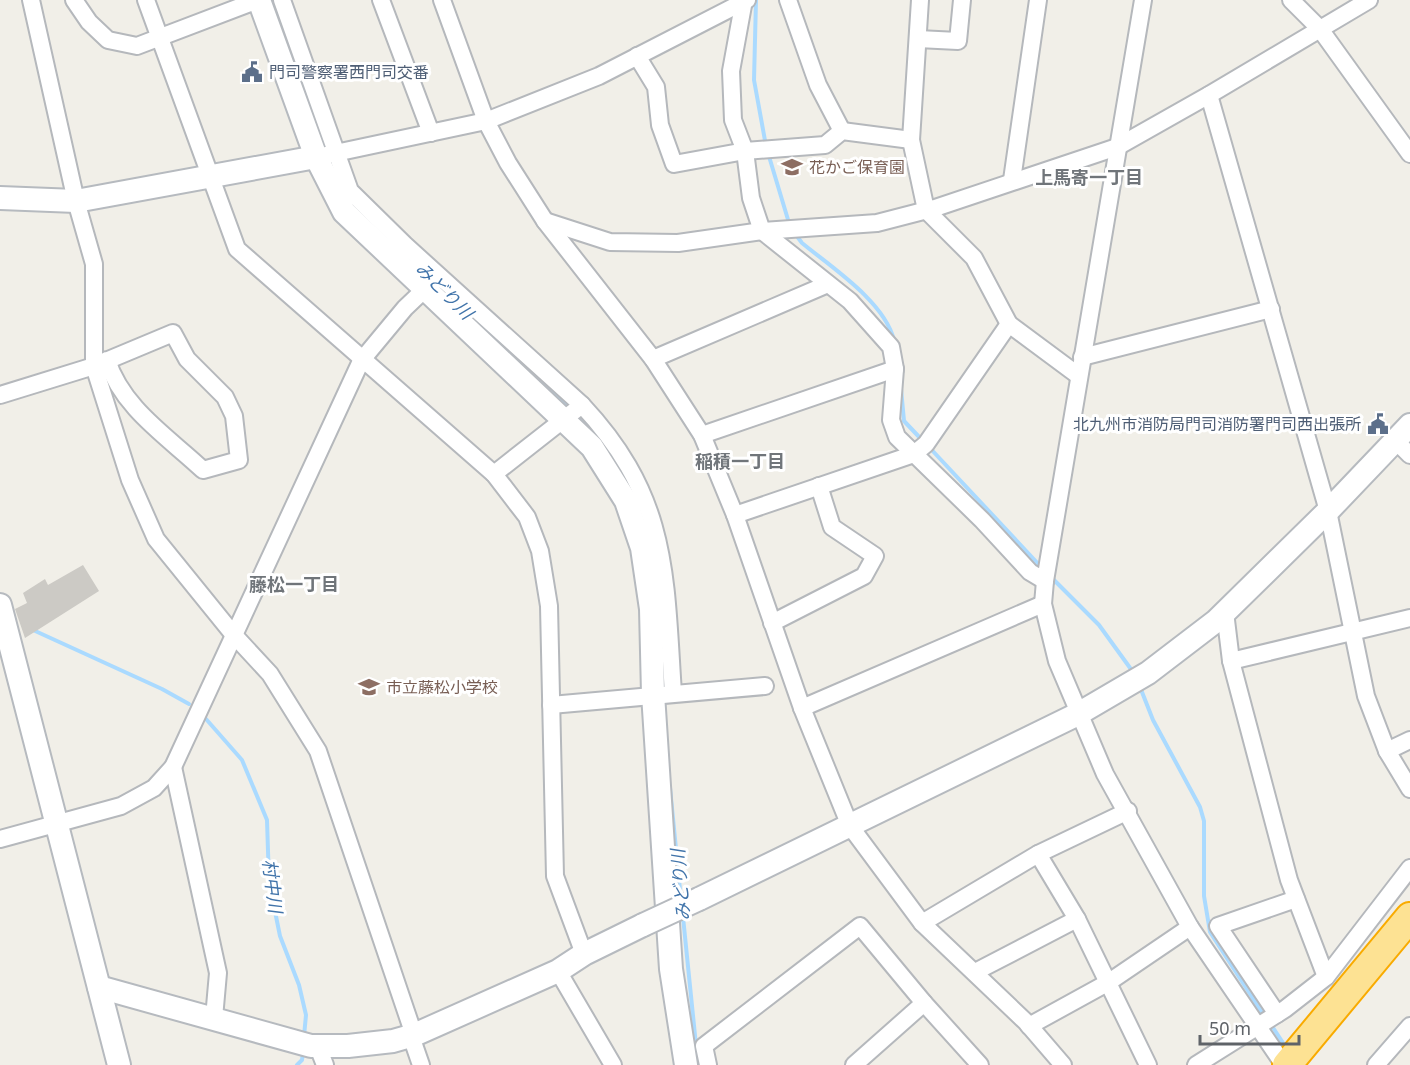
<svg xmlns="http://www.w3.org/2000/svg" width="1410" height="1065" viewBox="0 0 1410 1065" font-family="'Noto Sans','Noto Sans JP',sans-serif">
<style>
.lines{fill:none;stroke-linecap:round;stroke-linejoin:round}
.stream{stroke:#aadaff;stroke-width:4}
.building{fill:#cccac5}
.street-casing{stroke:#b5b8bc;stroke-width:20}
.secondary-casing{stroke:#b6babf;stroke-width:26}
.highway-casing{stroke:#f9ab00;stroke-width:32}
.street{stroke:#fff;stroke-width:16}
.secondary{stroke:#fff;stroke-width:22}
.highway{stroke:#fde293;stroke-width:28}
.secondary-bridge-casing{stroke:#b6babf;stroke-width:26;stroke-linecap:butt}
.secondary-bridge{stroke:#fff;stroke-width:22}
.labels{text-anchor:middle;stroke-width:6;stroke-linejoin:round;paint-order:stroke}
.service-label{font-size:16px;fill:#4e5e75;stroke:#fff;text-anchor:start}
.education-label{font-size:16px;fill:#785e54;stroke:#fff;text-anchor:start}
.neighbourhood-label{font-size:18px;font-weight:bold;fill:#70757a;stroke:#fff}
.water-label{font-size:18px;font-style:italic;fill:#4174aa;stroke:#fff}
</style>
<rect width="100%" height="100%" fill="#f1efe8"/>
<g class="lines">
<g class="stream">
<path d="M756 0 754 80 766 146"/>
<path d="M273 6 297 66"/>
<path d="M768 153 789 223"/>
<path d="M796 235 802 243C831 267 884 301 894 340"/>
<path d="M526 371 570 406"/>
<path d="M901 389 904 421 922 440"/>
<path d="M582 419 597 435"/>
<path d="M929 447 1043 569"/>
<path d="M1050 576 1099 625 1133 672"/>
<path d="M33 630 162 689 189 704"/>
<path d="M1140 687 1153 720 1200 807 1204 821V896L1210 932 1265 1017"/>
<path d="M206 719 242 760 267 820 269 882 280 936 299 985 306 1015 304 1036"/>
<path d="M670 788 681 900"/>
<path d="M683 917 698 1065"/>
<path d="M1270 1023 1287 1049"/>
<path d="M297 1065 302 1060 303 1053"/>
</g>
</g>
<path class="building" d="M83 565 99 591 25 638 15 609 27 603 23 593 45 579 48 585Z"/>
<g class="lines">
<defs>
<g id="street">
<path d="M31 0 76 201 94 264V366L130 480 156 539 233 634 270 674 318 751 414 1035"/>
<path d="M74 0 89 22 108 40 137 46 258 0"/>
<path d="M146 0 237 249 494 474 527 517 540 551 549 606 555 876 584 954"/>
<path d="M282 0 350 191 405 245 582 405"/>
<path d="M381 0 431 133"/>
<path d="M442 0 486 121 508 163 545 221 653 359 702 435 735 515 802 708 850 826 922 923 1026 1022 1063 1065"/>
<path d="M744 0 731 71 733 120 745 151 751 198 762 231 850 301 891 347 895 369 891 420 897 437 982 520 1030 572 1045 581"/>
<path d="M788 0 818 85 842 131"/>
<path d="M920 0 911 140 926 210 974 258 1009 324"/>
<path d="M1143 0 1045 581 1043 604 1057 661 1105 774 1190 927 1284 1065"/>
<path d="M1291 0 1320 29 1410 154"/>
<path d="M918 39 958 41 962 0"/>
<path d="M637 56 656 87 660 125 674 164 745 151 825 145 842 131 911 140"/>
<path d="M1209 95 1328 511 1366 696 1387 751 1410 789"/>
<path d="M326 155 486 121 599 76 747 0"/>
<path d="M1012 180 1038 0"/>
<path d="M545 221 610 242 678 243 762 231 877 223 935 208 1117 147 1209 95 1369 0"/>
<path d="M1082 357 1271 309"/>
<path d="M653 359 828 284"/>
<path d="M0 395 94 366 173 333 187 359 225 397 234 416 239 460 203 470C168 437 122 408 107 360"/>
<path d="M702 435 895 369"/>
<path d="M1395 440 1410 455"/>
<path d="M494 474 582 405C669 498 665 574 673 693"/>
<path d="M735 515 914 454 926 444 1009 324 1079 376"/>
<path d="M1225 612 1231 661 1289 880 1326 977"/>
<path d="M772 623 864 576 875 556 832 527 819 486"/>
<path d="M1231 661 1410 618"/>
<path d="M551 705 765 686"/>
<path d="M802 708 1043 604"/>
<path d="M1387 751 1410 740"/>
<path d="M173 767 218 973 214 1018"/>
<path d="M0 839 121 806 154 788 173 767 361 361 405 308 426 288"/>
<path d="M1077 919 1148 1065"/>
<path d="M922 923 1038 854 1128 811"/>
<path d="M558 971 613 1065"/>
<path d="M975 972 1077 919 1038 854"/>
<path d="M1277 1014 1218 926 1296 899"/>
<path d="M1029 1026 1109 982 1190 927"/>
<path d="M411 1036 421 1065"/>
<path d="M318 1047 325 1065"/>
<path d="M708 1065 704 1046 860 926 924 1003"/>
<path d="M854 1065 924 1003 980 1065"/>
<path d="M1196 1065 1285 1009 1326 977 1410 868"/>
<path d="M1376 1065 1410 1026"/>
</g>
<g id="secondary">
<path d="M259 0 316 157 344 212 592 447 626 501 642 548 651 609 653 694 671 969 686 1065"/>
<path d="M0 198 76 201 316 157"/>
<path d="M0 605 119 1065"/>
<path d="M699 899 1078 714 1148 673 1216 621 1328 511 1410 425"/>
<path d="M99 987 311 1046H348L393 1041 414 1035 558 971 584 954 643 925"/>
</g>
<path id="highway" d="M1287 1065 1410 917"/>
</defs>
<use href="#street" class="street-casing"/>
<use href="#secondary" class="secondary-casing"/>
<use href="#highway" class="highway-casing"/>
<use href="#street" class="street"/>
<use href="#secondary" class="secondary"/>
<use href="#highway" class="highway"/>
<defs>
<path id="secondary-bridge" d="M643 925 699 899"/>
</defs>
<use href="#secondary-bridge" class="secondary-bridge-casing"/>
<use href="#secondary-bridge" class="secondary-bridge"/>
</g>
<defs>
<symbol id="civic-bare" viewBox="-9 -9 18 18"><path d="M-.6-6.5H3V-4.5H.6V-3L4-1V1h2V6H-6V1h2V-1L-.6-3ZM-1.2 2.5V6h2.4V2.5Z" fill="#5c6f8a" stroke="#fff" stroke-width="2.5" paint-order="stroke"/></symbol>
<symbol id="school-bare" viewBox="-9 -9 18 18"><path d="M0-5L7-2L0 1L-7-2ZM-4 1L0 2.5L4 1V4Q0 6-4 4Z" fill="#8d6e63" stroke="#fff" stroke-width="2.5" paint-order="stroke"/></symbol>
</defs>
<g fill-rule="evenodd">
<use href="#civic-bare" x="237" y="57" width="30" height="30"/>
<use href="#school-bare" x="777" y="152" width="30" height="30"/>
<use href="#civic-bare" x="1363" y="409" width="30" height="30"/>
<use href="#school-bare" x="354" y="672" width="30" height="30"/>
</g>
<g class="labels">
<g class="service-label">
<text x="269" y="78">門司警察署西門司交番</text>
<text x="1361" y="430" text-anchor="end">北九州市消防局門司消防署門司西出張所</text>
</g>
<g class="education-label">
<text x="809" y="173">花かご保育園</text>
<text x="386" y="693">市立藤松小学校</text>
</g>
<g class="neighbourhood-label">
<text x="1089" y="184">上馬寄一丁目</text>
<text x="740" y="468">稲積一丁目</text>
<text x="294" y="591">藤松一丁目</text>
</g>
<g class="water-label">
<text transform="translate(444 291) rotate(45)" y="6">みどり川</text>
<text transform="translate(681 885) rotate(-95)" y="6">みどり川</text>
<text transform="translate(272 886) rotate(83)" y="6">村中川</text>
</g>
</g>
<path d="M1200 1035v9h99v-9" fill="none" stroke="#5f6368" stroke-width="3"/>
<text x="1209" y="1035" font-size="18" fill="#5f6368" stroke="#ffffff" stroke-width="4.5" paint-order="stroke">50 m</text>
</svg>
